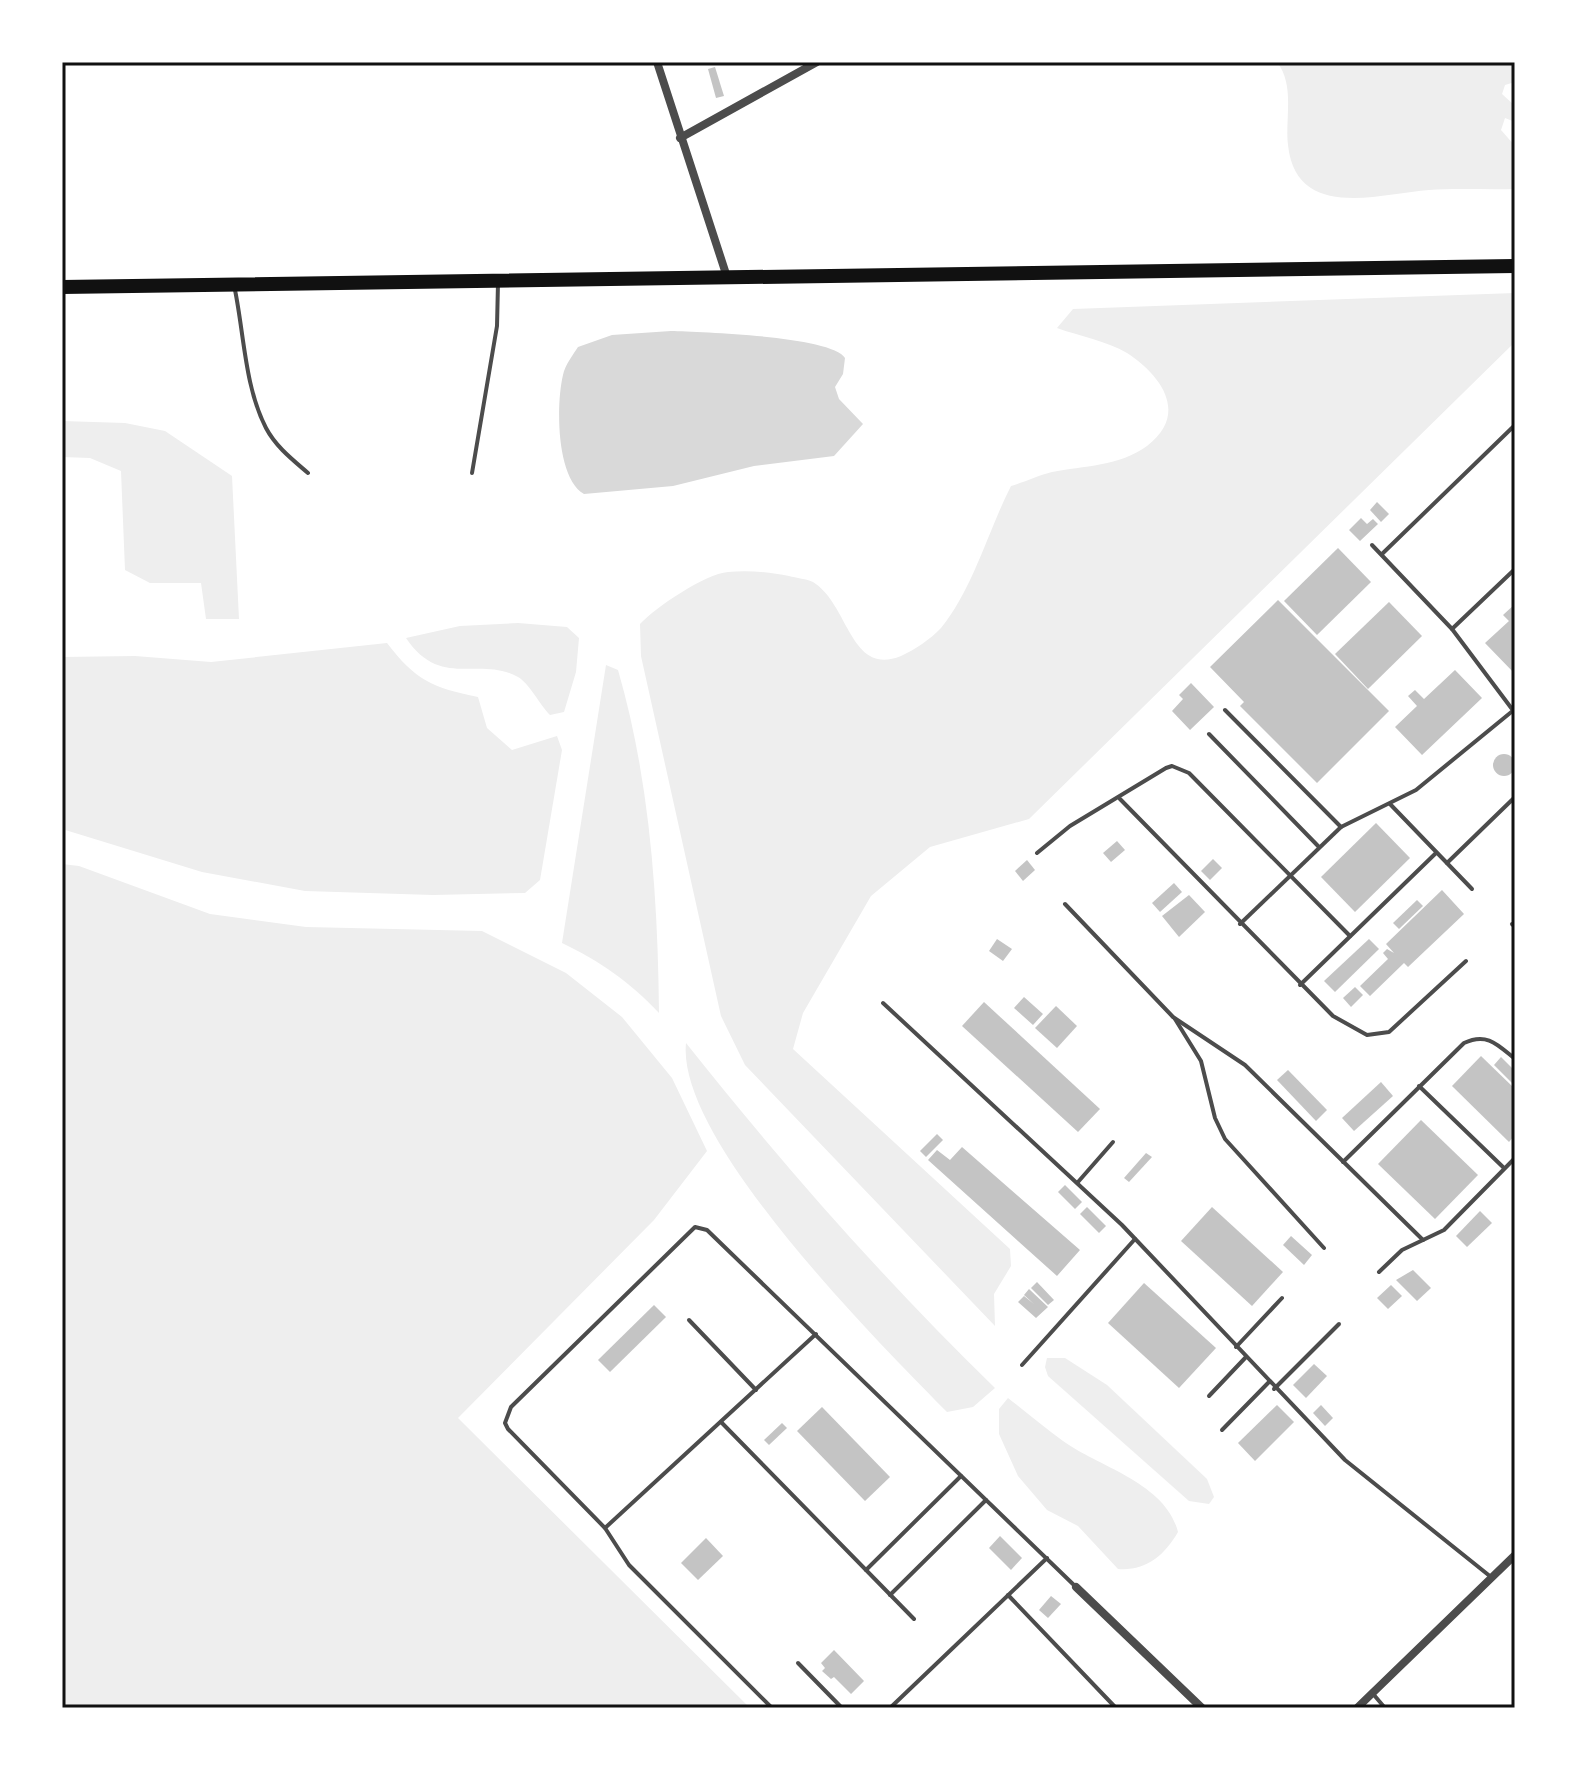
<svg xmlns="http://www.w3.org/2000/svg" width="1577" height="1770" viewBox="0 0 1577 1770" font-family="Literata,serif">
<style>
.green{fill:#eee}
.water{fill:#d9d9d9}
.building{fill:#c4c4c4}
.lines{fill:none;stroke-linecap:round;stroke-linejoin:round}
.service{stroke:#4c4c4c;stroke-width:4}
.minor{stroke:#4c4c4c;stroke-width:8}
.primary{stroke:#111;stroke-width:14}
.neatline{fill:none;stroke:#111;stroke-width:3}
</style>
<rect width="100%" height="100%" fill="#fff"/>
<g class="green">
<path d="M1277 62H1515V82L1505 85 1502 94 1515 106V122L1505 118 1501 130 1515 146V189C1487 190 1457 188 1429 190 1379 194 1296 221 1288 145 1285 118 1295 85 1277 62Z"/>
<path d="M1515 293V342L1029 819 930 847 871 896 803 1013 793 1049 1010 1249 1011 1266 994 1294 995 1326 745 1065 721 1016 641 656 640 624C656 607 705 574 728 572 748 570 770 572 789 576 796 578 807 579 813 582 849 604 850 677 901 656 914 650 931 639 941 628 973 589 988 531 1011 486 1025 482 1039 475 1052 472 1083 466 1120 466 1147 446 1189 414 1162 376 1127 353 1107 341 1079 336 1057 328L1073 309Z"/>
<path d="M62 421 125 423 165 431 232 476 239 619H206L201 583H150L125 570 121 471 90 458 62 457Z"/>
<path d="M518 623 567 627 579 638 576 672 564 712 550 715C540 705 529 683 518 677 478 655 441 690 406 638L460 626Z"/>
<path d="M387 643C415 680 433 688 478 697L487 728 512 750 557 736 562 750 540 880 525 893 433 895 305 891 202 872 62 829V657L135 656 211 662Z"/>
<path d="M606 665 618 670C650 780 658 899 659 1013 630 982 600 961 562 943Z"/>
<path d="M62 864 79 866 210 914 306 927 482 931 566 973 622 1017 672 1078 707 1151 654 1220 458 1418 750 1708H62Z"/>
<path d="M686 1043C782 1164 884 1280 995 1388L973 1407 947 1412C879 1343 676 1140 686 1043Z"/>
<path d="M1047 1358H1065L1107 1385 1207 1479 1214 1497 1209 1504 1189 1501 1048 1376 1045 1367Z"/>
<path d="M1008 1398C1026 1412 1044 1427 1063 1441 1099 1467 1166 1483 1178 1532 1164 1556 1146 1571 1118 1569L1078 1526 1047 1510 1018 1476 999 1434V1409Z"/>
</g>
<path class="water" d="M671 331C701 332 832 336 845 358L843 374 835 387 839 399 863 424 834 456 754 466 673 486 584 494C556 478 556 404 563 375 565 365 573 355 578 347L612 335Z"/>
<g class="building">
<path d="M715 67 724 96 716 98 708 69Z"/>
<path d="M1377 502 1389 514 1381 522 1370 510Z"/>
<path d="M1361 518 1367 524 1373 519 1378 524 1360 541 1349 530Z"/>
<path d="M1338 548 1371 582 1317 635 1284 601Z"/>
<path d="M1278 600 1389 711 1317 783 1240 706 1244 702 1210 667Z"/>
<path d="M1389 602 1422 636 1368 689 1335 654Z"/>
<path d="M1515 604V674L1485 643 1509 621 1503 615Z"/>
<path d="M1455 670 1482 698 1422 755 1395 727 1417 706 1408 696 1415 690 1424 699Z"/>
<path d="M1191 683 1214 707 1190 730 1172 711 1183 699 1179 695Z"/>
<circle cx="1504" cy="765" r="11"/>
<path d="M1376 823 1410 858 1355 912 1321 877Z"/>
<path d="M1117 841 1125 850 1111 862 1103 853Z"/>
<path d="M1213 859 1222 868 1210 880 1201 871Z"/>
<path d="M1027 860 1035 870 1023 881 1015 871Z"/>
<path d="M1174 883 1182 892 1160 912 1152 903Z"/>
<path d="M1442 890 1464 914 1408 967 1404 963 1370 996 1360 986 1388 959 1383 953 1387 949 1394 953 1386 944Z"/>
<path d="M1189 895 1205 912 1179 937 1162 916Z"/>
<path d="M1417 900 1423 906 1399 929 1393 923Z"/>
<path d="M997 939 1012 949 1003 961 989 951Z"/>
<path d="M1369 939 1379 949 1335 992 1324 981Z"/>
<path d="M1355 987 1363 995 1351 1007 1343 998Z"/>
<path d="M1024 997 1043 1014 1033 1025 1014 1008Z"/>
<path d="M984 1002 1100 1109 1078 1132 962 1026Z"/>
<path d="M1056 1006 1077 1026 1057 1048 1035 1028Z"/>
<path d="M1481 1056 1515 1089V1135L1509 1142 1452 1086Z"/>
<path d="M1501 1057 1515 1071V1086L1494 1065Z"/>
<path d="M1288 1070 1327 1110 1316 1121 1277 1080Z"/>
<path d="M1381 1082 1393 1096 1354 1131 1342 1118Z"/>
<path d="M1421 1120 1478 1175 1435 1219 1378 1164Z"/>
<path d="M937 1134 943 1140 926 1157 920 1151Z"/>
<path d="M962 1147 1080 1250 1057 1276 928 1160 937 1150 950 1160Z"/>
<path d="M1146 1153 1152 1157 1129 1182 1124 1178Z"/>
<path d="M1065 1185 1082 1202 1075 1209 1058 1192Z"/>
<path d="M1087 1207 1106 1226 1099 1233 1080 1214Z"/>
<path d="M1212 1207 1283 1272 1252 1306 1181 1241Z"/>
<path d="M1480 1211 1492 1223 1467 1247 1456 1236Z"/>
<path d="M1291 1236 1312 1255 1304 1265 1283 1245Z"/>
<path d="M1413 1270 1431 1288 1417 1301 1396 1280Z"/>
<path d="M1037 1282 1054 1300 1048 1305 1031 1288Z"/>
<path d="M1144 1283 1216 1348 1179 1388 1108 1323Z"/>
<path d="M1391 1285 1402 1296 1388 1309 1377 1298Z"/>
<path d="M1029 1289 1048 1307 1036 1318 1018 1302 1024 1296 1034 1304 1024 1295Z"/>
<path d="M654 1305 666 1317 610 1372 598 1360Z"/>
<path d="M1314 1364 1327 1376 1306 1398 1293 1385Z"/>
<path d="M1277 1405 1294 1422 1255 1461 1238 1443Z"/>
<path d="M1321 1405 1333 1418 1325 1426 1313 1413Z"/>
<path d="M822 1407 890 1477 865 1501 797 1431Z"/>
<path d="M782 1423 787 1428 769 1445 764 1440Z"/>
<path d="M1000 1536 1022 1558 1011 1570 989 1548Z"/>
<path d="M706 1538 723 1556 698 1580 681 1563Z"/>
<path d="M1051 1596 1061 1604 1048 1618 1039 1610Z"/>
<path d="M834 1650 864 1681 851 1694 834 1677 831 1679 822 1671 825 1668 821 1663Z"/>
</g>
<g class="lines">
<g class="service">
<path d="M235 290C244 334 245 388 266 428 276 447 293 460 308 473"/>
<path d="M472 473 497 326 498 283"/>
<path d="M1372 545 1452 629 1515 713"/>
<path d="M1382 554 1515 425"/>
<path d="M1452 629 1515 569"/>
<path d="M1225 710 1341 827 1416 790 1515 709"/>
<path d="M1209 734 1319 847"/>
<path d="M1120 799 1333 1016 1367 1035 1389 1032 1466 961"/>
<path d="M1390 804 1472 889"/>
<path d="M1037 853 1070 826 1166 768 1172 766 1189 773 1350 936"/>
<path d="M1447 863 1515 797"/>
<path d="M1065 904 1173 1017 1245 1065 1423 1240"/>
<path d="M1240 924 1341 827"/>
<path d="M1512 924 1515 927"/>
<path d="M1300 985 1436 853"/>
<path d="M883 1003 1122 1225 1345 1460 1491 1577"/>
<path d="M1175 1019 1201 1061 1215 1118 1225 1139 1324 1248"/>
<path d="M1419 1086 1504 1168"/>
<path d="M1343 1162 1464 1043C1487 1032 1498 1045 1515 1059"/>
<path d="M1078 1182 1113 1142"/>
<path d="M1379 1272 1402 1250 1444 1230 1515 1158"/>
<path d="M689 1320 756 1390"/>
<path d="M1236 1347 1282 1298"/>
<path d="M1022 1365 1135 1239"/>
<path d="M1274 1389 1339 1324"/>
<path d="M1209 1396 1246 1357"/>
<path d="M721 1422 914 1619"/>
<path d="M1222 1430 1269 1382"/>
<path d="M605 1528 816 1334"/>
<path d="M866 1570 961 1476"/>
<path d="M890 1595 986 1500"/>
<path d="M1008 1595 1116 1708"/>
<path d="M798 1663 842 1708"/>
<path d="M1374 1695 1385 1708"/>
<path d="M772 1708 629 1565 605 1528 508 1429 505 1423 511 1407 695 1227 707 1230 1076 1587"/>
<path d="M890 1708 1047 1558"/>
</g>
<g class="minor">
<path d="M657 62 727 277"/>
<path d="M680 138 817 62"/>
<path d="M1076 1587 1202 1708"/>
<path d="M1357 1708 1515 1555"/>
</g>
<path class="primary" d="M62 287 1515 266"/>
</g>
<rect width="1577" height="1770" fill="none" stroke="#ffffff" stroke-width="128"/>
<rect x="64" y="64" width="1449" height="1642" class="neatline"/>
</svg>
